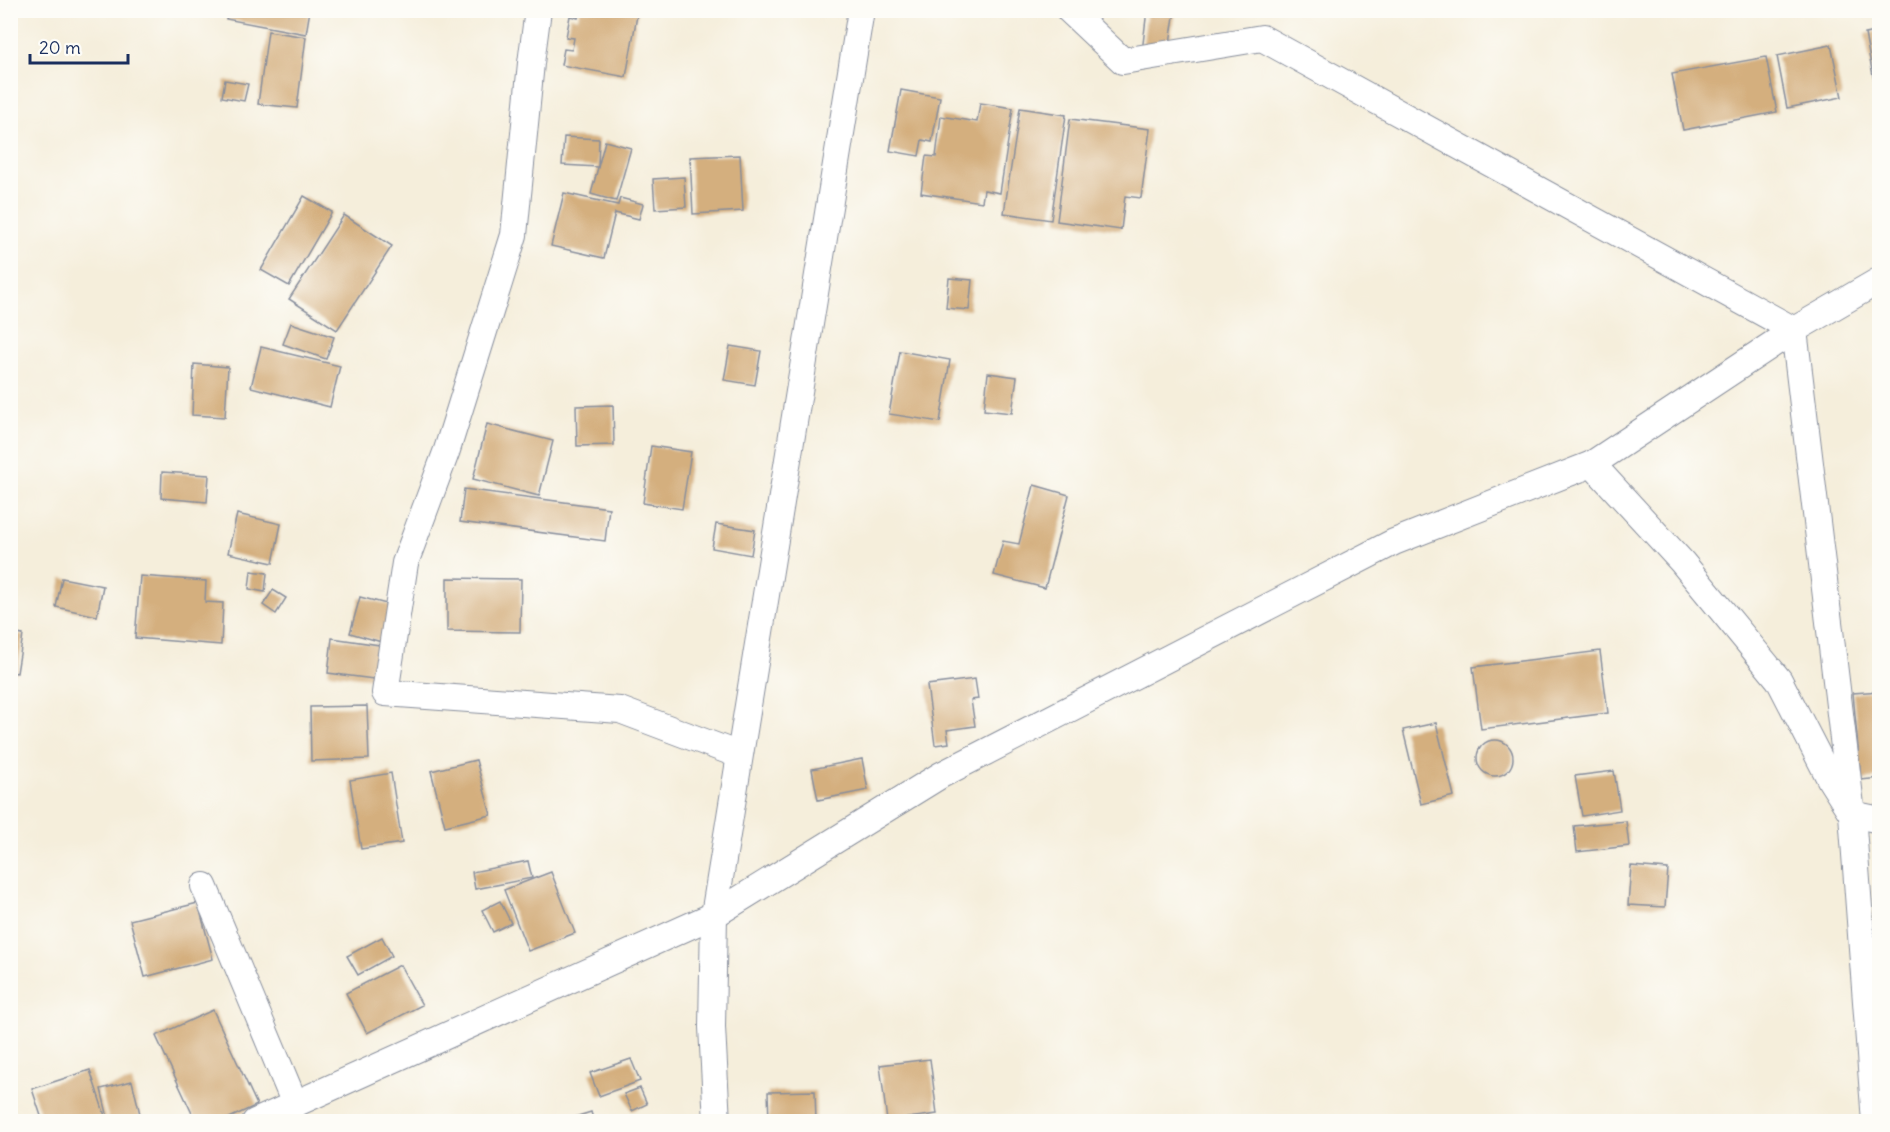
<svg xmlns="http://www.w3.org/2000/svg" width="1890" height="1132" viewBox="0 0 1890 1132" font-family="Delius,sans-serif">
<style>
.building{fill:#d4af7e}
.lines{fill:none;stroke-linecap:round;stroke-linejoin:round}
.street-casing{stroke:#888e9c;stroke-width:28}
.street{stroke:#fff;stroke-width:26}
</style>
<rect width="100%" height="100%" fill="#fdfcf7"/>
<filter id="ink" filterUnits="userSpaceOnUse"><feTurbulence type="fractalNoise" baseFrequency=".0167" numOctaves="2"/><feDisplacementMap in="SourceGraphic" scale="12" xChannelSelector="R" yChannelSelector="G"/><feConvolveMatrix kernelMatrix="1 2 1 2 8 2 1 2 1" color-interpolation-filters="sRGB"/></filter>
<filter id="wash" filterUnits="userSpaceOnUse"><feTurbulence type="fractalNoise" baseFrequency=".008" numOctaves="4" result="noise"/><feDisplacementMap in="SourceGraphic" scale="24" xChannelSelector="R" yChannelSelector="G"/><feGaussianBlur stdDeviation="1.35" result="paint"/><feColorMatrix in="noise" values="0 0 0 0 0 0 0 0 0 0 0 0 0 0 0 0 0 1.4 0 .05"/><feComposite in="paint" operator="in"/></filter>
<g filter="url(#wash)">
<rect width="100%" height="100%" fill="#f5eedb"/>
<g id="blocks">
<g class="building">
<path d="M228 10H310L306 34 226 19Z"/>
<path d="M580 10H638L626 77 561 65 564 49 572 50 574 38 566 37 570 16 578 18Z"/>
<path d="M1147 10H1175L1168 56 1142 52Z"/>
<path d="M268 31 306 37 297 108 258 104Z"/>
<path d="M1880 31V90L1876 91 1865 34Z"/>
<path d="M1831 45 1842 97 1787 108 1777 56Z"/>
<path d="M1766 57 1777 112 1683 130 1672 74Z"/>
<path d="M225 80 248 84 244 101 222 97Z"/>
<path d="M901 90 940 97 932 142 922 140 919 156 890 151Z"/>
<path d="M980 103 1013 108 1000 193 984 190 982 202 921 193 926 156 936 157 941 116 977 122Z"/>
<path d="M1020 108 1066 115 1051 220 1004 213Z"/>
<path d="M1070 119 1150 129 1141 198 1125 196 1121 230 1057 221Z"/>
<path d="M564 137 599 139 598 167 562 165Z"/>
<path d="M605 141 631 148 616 201 591 194Z"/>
<path d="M740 155 743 211 693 214 690 157Z"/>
<path d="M684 177 686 207 655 209 653 179Z"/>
<path d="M564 193 618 205 620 198 643 204 639 219 615 213 604 258 551 246Z"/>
<path d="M304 196 332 212 289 286 261 270Z"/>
<path d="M344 215 392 246 337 330 289 299Z"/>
<path d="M949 278 972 280 969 310 946 308Z"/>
<path d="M291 323 334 337 326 359 283 344Z"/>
<path d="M730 346 761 351 755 385 724 380Z"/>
<path d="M261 347 340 366 330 407 251 387Z"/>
<path d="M900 351 950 360 940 422 889 414Z"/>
<path d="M194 364 228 367 225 417 192 415Z"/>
<path d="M988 373 1017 377 1012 413 984 410Z"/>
<path d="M613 405 614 445 577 446 576 406Z"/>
<path d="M487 424 553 441 539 496 473 479Z"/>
<path d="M651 446 691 452 682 509 643 503Z"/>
<path d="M162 472 209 475 207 502 161 498Z"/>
<path d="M1034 485 1069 495 1045 588 994 575 1003 541 1019 544Z"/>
<path d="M464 489 609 508 605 541 460 522Z"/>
<path d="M237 514 281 524 273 563 228 553Z"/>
<path d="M716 524 755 530 751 555 712 548Z"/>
<path d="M251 571 267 573 265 592 249 589Z"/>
<path d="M140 576 206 581 205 602 223 603 221 645 135 638Z"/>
<path d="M62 578 103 586 97 616 56 607Z"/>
<path d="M447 578 521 579 520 632 447 631Z"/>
<path d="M273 590 286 598 276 614 263 605Z"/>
<path d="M360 597 394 606 385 643 350 633Z"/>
<path d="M10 633 23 635 17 673 10 672Z"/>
<path d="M332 638 386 646 381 680 328 673Z"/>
<path d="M1600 651 1608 713 1481 729 1473 667Z"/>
<path d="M975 679 978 699 971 700 975 726 947 730 949 743 935 745 927 685Z"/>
<path d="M1880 691V778L1861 780 1853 693Z"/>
<path d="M367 706 369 759 311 761 310 707Z"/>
<path d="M1436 723 1454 796 1421 804 1403 730Z"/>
<circle cx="1495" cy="758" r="18"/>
<path d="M862 759 868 790 818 800 812 769Z"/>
<path d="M476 760 491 815 445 826 431 771Z"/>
<path d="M1614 771 1620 810 1582 816 1575 776Z"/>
<path d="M391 773 402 843 361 849 350 780Z"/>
<path d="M1626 821 1629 846 1577 852 1574 826Z"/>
<path d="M528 861 532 878 475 889 472 872Z"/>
<path d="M1631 866 1668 869 1665 907 1628 905Z"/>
<path d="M551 872 575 933 528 951 504 890Z"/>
<path d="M500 901 511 923 493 932 482 910Z"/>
<path d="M198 903 213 959 145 977 130 920Z"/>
<path d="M382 937 392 956 358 975 347 956Z"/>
<path d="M400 965 422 1005 367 1033 346 993Z"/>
<path d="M213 1010 257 1105 221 1122H196L156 1036Z"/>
<path d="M631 1059 640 1081 599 1096 590 1073Z"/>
<path d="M930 1059 937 1114 887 1121 880 1065Z"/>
<path d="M90 1070 107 1122H43L32 1089Z"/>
<path d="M132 1081 142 1122H109L101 1089Z"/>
<path d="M640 1088 647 1104 632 1111 624 1094Z"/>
<path d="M815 1091 816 1122H769L768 1092Z"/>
<path d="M591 1112 594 1122H563L562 1121Z"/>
</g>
</g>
</g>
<g filter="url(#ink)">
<use href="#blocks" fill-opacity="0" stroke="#888e9c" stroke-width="1.5"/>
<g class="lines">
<defs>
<g id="street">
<path d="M538 10 531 63 514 235 447 450 405 563 385 693 620 710 739 755"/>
<path d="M1069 10 1123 61 1262 38 1794 330 1852 814 1875 1122"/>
<path d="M1592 464 1682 562 1779 680 1831 781 1852 814 1880 820"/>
<path d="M204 886 295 1104"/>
<path d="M255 1122 714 915 941 775 1394 542 1592 464 1794 330 1880 280"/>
<path d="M717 1122 712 1027 714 915 861 10"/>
</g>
</defs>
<use href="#street" class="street-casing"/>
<use href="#street" class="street"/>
</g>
</g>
<rect width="1890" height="1132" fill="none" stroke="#fdfcf7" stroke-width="36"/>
<path d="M30 54v9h98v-9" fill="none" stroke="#1b2f5e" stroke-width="3"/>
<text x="39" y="54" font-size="18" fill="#1b2f5e" stroke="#fdfcf7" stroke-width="4.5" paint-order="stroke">20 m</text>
</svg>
